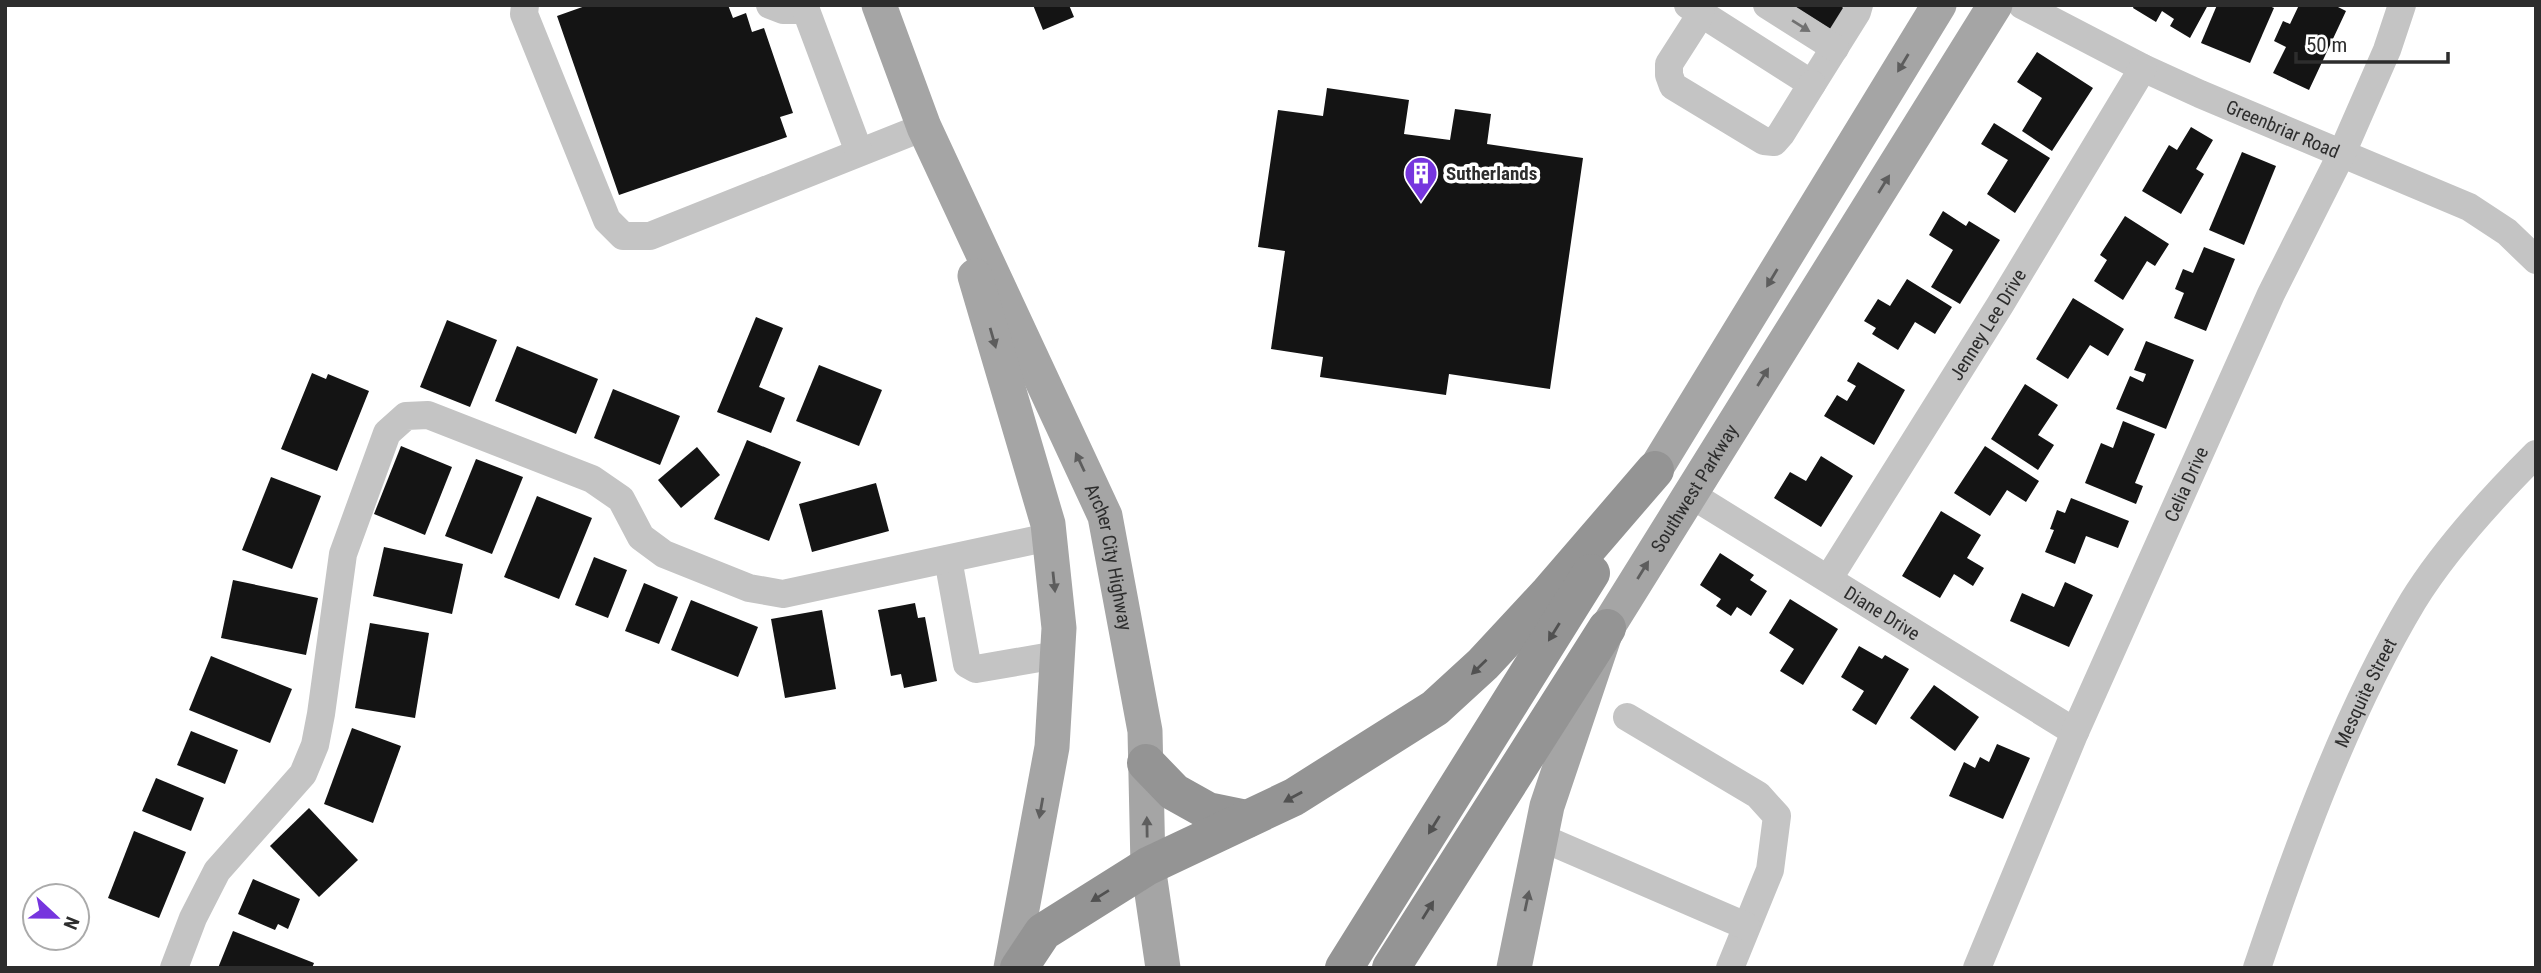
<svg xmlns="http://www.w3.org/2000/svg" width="2541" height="973" viewBox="0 0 2541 973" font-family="'Roboto Condensed',sans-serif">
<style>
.building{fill:#141414}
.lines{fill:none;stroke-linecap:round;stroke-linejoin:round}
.minor{stroke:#c4c4c4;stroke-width:28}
.major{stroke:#a5a5a5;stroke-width:35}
.highway{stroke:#949494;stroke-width:38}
.oneway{fill:#717171}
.oneway2{fill:#5d5d5d}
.oneway3{fill:#515151}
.labels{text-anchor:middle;stroke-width:7;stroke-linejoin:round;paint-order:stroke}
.street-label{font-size:19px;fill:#2d2d2d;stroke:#fff}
.poi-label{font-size:19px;font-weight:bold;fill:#2d2d2d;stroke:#fff;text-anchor:start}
</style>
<rect width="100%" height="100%" fill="#fff"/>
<g class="building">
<path d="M588 5H728L733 18 746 13 752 32 764 28 793 113 780 117 787 137 619 195 557 16Z"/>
<path d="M1033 5H1069L1074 17 1043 30Z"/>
<path d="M1792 5H1839L1851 13 1838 34Z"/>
<path d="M2134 5H2208L2190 38 2170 26 2174 19 2162 11 2156 22 2133 8Z"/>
<path d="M2217 5H2267L2274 8 2250 63 2201 43Z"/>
<path d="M2299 5H2334L2346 11 2309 90 2273 73 2286 47 2274 41 2283 21 2290 24Z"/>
<path d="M2037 52 2093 88 2052 151 2022 131 2042 98 2017 82Z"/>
<path d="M1327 88 1409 100 1404 134 1450 140 1455 109 1491 114 1487 144 1583 158 1550 389 1449 374 1446 395 1320 377 1323 357 1271 349 1285 251 1258 247 1278 110 1323 116Z"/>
<path d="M1994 123 2050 158 2015 213 1987 194 2008 160 1981 144Z"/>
<path d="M2191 127 2213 140 2196 169 2204 174 2181 214 2142 191 2169 145 2177 150Z"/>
<path d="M2242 152 2276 166 2244 245 2209 230Z"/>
<path d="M1943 211 1966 226 1969 221 2000 240 1960 304 1931 287 1953 250 1929 235Z"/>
<path d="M2125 216 2169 244 2155 266 2147 261 2123 300 2094 281 2107 260 2100 255Z"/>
<path d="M2204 247 2235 259 2206 331 2174 318 2184 293 2175 289 2183 269 2193 273Z"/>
<path d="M1907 279 1952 307 1935 334 1915 322 1898 350 1872 334 1876 328 1864 321 1878 299 1890 306Z"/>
<path d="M2073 298 2124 329 2108 356 2090 345 2068 379 2036 359Z"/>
<path d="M756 317 783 328 759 387 785 398 771 433 717 412Z"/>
<path d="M447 320 497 340 470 407 420 387Z"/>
<path d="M2146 341 2194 360 2166 429 2116 409 2130 376 2143 382 2146 374 2134 370Z"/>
<path d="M517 346 598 379 576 434 495 401Z"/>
<path d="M1858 362 1905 390 1874 445 1824 416 1837 395 1847 401 1856 386 1847 381Z"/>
<path d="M819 365 882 390 859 446 796 421Z"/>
<path d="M312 373 326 379 328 374 369 391 337 471 281 449Z"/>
<path d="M2025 384 2058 405 2038 435 2054 445 2038 470 1991 439Z"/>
<path d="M613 389 680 416 660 465 594 438Z"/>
<path d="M2123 421 2155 434 2135 483 2143 486 2136 504 2085 483 2101 443 2113 448Z"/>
<path d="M747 440 801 462 769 541 714 519Z"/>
<path d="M401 446 452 467 425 535 374 514Z"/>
<path d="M1985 446 2039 481 2026 502 2007 490 1990 516 1954 493Z"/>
<path d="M697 447 720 475 681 508 658 480Z"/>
<path d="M1821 456 1853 476 1821 527 1774 498 1790 472 1806 481Z"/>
<path d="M476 459 523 477 492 554 445 536Z"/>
<path d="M271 477 321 496 292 569 242 550Z"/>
<path d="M876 483 889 531 812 552 799 504Z"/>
<path d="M537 496 592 518 559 599 504 577Z"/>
<path d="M2071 498 2129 521 2118 548 2086 536 2075 564 2045 552 2054 530 2050 529 2057 510 2065 513Z"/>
<path d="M1941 511 1981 535 1967 558 1984 568 1973 586 1954 574 1940 598 1902 576Z"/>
<path d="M384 547 463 564 452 614 373 596Z"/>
<path d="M1720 553 1754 575 1750 580 1767 591 1751 616 1737 607 1731 616 1716 606 1721 599 1700 585Z"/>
<path d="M594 557 627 570 608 618 575 605Z"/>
<path d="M233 580 318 598 306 655 221 638Z"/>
<path d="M2065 582 2093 595 2069 647 2010 621 2022 593 2054 607Z"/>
<path d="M644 583 678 597 659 644 625 631Z"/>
<path d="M1790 599 1838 629 1803 685 1780 671 1794 649 1769 633Z"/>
<path d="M691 600 758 627 738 677 671 650Z"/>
<path d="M915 603 918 618 925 617 937 681 904 688 901 674 891 676 878 610Z"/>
<path d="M822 610 836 689 785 698 771 619Z"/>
<path d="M370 623 429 633 415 718 355 708Z"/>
<path d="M1859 646 1882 659 1885 655 1909 669 1876 725 1852 710 1864 691 1841 677Z"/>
<path d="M211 656 292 689 270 743 189 710Z"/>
<path d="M1934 685 1979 717 1955 751 1910 718Z"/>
<path d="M352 728 401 746 373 823 324 804Z"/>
<path d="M191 731 238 750 225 784 177 765Z"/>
<path d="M1997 744 2030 758 2003 819 1949 796 1964 762 1975 768 1980 757 1989 762Z"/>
<path d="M156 778 204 798 191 831 142 811Z"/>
<path d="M309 808 358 860 319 897 270 846Z"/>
<path d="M134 831 186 852 159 918 108 898Z"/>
<path d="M253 879 300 899 288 929 278 924 275 930 238 914Z"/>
<path d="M233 931 314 963 312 968H218Z"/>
</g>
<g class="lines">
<g class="minor">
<path d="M525 5 524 14 607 220 623 236H650L924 127"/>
<path d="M770 5 783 10H806"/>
<path d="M804 5 859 152"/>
<path d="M1688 5 1812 84 1857 12 1859 5"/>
<path d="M1767 5 1835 48"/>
<path id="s1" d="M2022 5 2143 68 2200 94 2469 207 2507 232 2536 260"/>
<path d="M1701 14 1669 64V75L1673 86 1764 141 1774 142 1781 134 1812 84"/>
<path id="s2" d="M1690 494 2075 732"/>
<path d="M948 559 967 664 976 669 1057 655"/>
<path id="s3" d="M1829 578 2000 305 2143 68"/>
<path d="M1627 717 1758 795 1777 816 1770 870 1730 968"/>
<path d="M1540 837 1746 926"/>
<path d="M174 968 193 918 217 871 303 774 315 745 321 714 343 554 387 433 406 416 428 415 592 479 621 499 641 537 664 554 749 588 783 594 1049 537"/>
<path id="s4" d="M1977 968 2075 732 2271 294 2342 153 2387 50 2402 5"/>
<path id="s5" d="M2257 968C2298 846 2347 711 2413 601 2445 549 2492 498 2536 454"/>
</g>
<g class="major">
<path id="s6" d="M879 5 924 127 1105 516 1145 731 1148 866 1163 968"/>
<path d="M975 276 1048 524 1059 628 1052 747 1011 968"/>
<path d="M1655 470 1939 5"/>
<path id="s7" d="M1514 968 1547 806 1607 628 1995 5"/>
</g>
<g class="highway">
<path d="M1146 763 1174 792 1208 811 1247 819"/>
<path d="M1019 968 1043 932 1148 866 1294 797 1435 708 1483 664 1549 593 1655 470"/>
<path d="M1344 968 1591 573"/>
<path d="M1391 968 1607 628"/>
</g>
</g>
<defs><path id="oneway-solid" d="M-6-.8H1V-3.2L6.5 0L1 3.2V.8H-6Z" transform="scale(1.75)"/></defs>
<use class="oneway" href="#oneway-solid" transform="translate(1801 26) rotate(32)"/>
<g class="oneway2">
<use href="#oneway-solid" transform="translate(1903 63) rotate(121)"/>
<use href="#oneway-solid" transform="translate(1884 184) rotate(-58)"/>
<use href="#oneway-solid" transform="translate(1772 278) rotate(121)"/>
<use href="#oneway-solid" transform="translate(993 338) rotate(74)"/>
<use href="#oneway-solid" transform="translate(1763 377) rotate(-58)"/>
<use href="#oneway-solid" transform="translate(1080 462) rotate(-115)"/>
<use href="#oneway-solid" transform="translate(1643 570) rotate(-58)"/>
<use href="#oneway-solid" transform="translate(1054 582) rotate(84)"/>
<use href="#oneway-solid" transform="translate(1041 808) rotate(100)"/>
<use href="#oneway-solid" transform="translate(1147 827) rotate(-91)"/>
<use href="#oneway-solid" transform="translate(1527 901) rotate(-78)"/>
</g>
<g class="oneway3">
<use href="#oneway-solid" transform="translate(1554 632) rotate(122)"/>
<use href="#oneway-solid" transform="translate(1479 667) rotate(136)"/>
<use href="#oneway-solid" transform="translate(1293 797) rotate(151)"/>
<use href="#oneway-solid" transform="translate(1434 825) rotate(122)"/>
<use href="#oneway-solid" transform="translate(1100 896) rotate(148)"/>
<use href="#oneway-solid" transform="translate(1428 910) rotate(-58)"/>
</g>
<defs>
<symbol id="building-pin" viewBox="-11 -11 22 30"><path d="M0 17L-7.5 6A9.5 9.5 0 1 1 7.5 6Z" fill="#7635de" stroke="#fff"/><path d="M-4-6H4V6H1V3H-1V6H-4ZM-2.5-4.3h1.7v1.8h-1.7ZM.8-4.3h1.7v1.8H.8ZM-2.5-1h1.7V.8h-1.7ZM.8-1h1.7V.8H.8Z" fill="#fff"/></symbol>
</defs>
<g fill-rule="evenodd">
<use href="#building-pin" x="1402" y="154" width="38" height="52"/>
</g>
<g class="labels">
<g class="street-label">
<text dy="7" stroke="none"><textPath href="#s1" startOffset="289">Greenbriar Road</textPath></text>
<text dy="7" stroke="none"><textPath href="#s3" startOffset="299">Jenney Lee Drive</textPath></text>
<text dy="7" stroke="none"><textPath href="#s4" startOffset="527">Celia Drive</textPath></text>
<text dy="7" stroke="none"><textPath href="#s7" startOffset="518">Southwest Parkway</textPath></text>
<text dy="7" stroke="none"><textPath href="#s6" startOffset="600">Archer City Highway</textPath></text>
<text dy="7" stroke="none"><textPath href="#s2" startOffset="226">Diane Drive</textPath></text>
<text dy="7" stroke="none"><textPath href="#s5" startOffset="296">Mesquite Street</textPath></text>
</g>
<g class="poi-label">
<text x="1446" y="180">Sutherlands</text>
</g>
</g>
<rect width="2541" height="973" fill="none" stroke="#2d2d2d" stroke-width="14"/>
<g transform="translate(56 917) rotate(112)"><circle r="33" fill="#ffffff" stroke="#ababab" stroke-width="2"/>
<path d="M0-5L12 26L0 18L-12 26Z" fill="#7635de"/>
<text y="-10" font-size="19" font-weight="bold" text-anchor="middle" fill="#2d2d2d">N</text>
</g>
<path d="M2296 52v10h152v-10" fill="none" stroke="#2d2d2d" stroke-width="3.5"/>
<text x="2306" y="52" font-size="21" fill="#2d2d2d" stroke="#ffffff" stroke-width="5" paint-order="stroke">50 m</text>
</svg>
